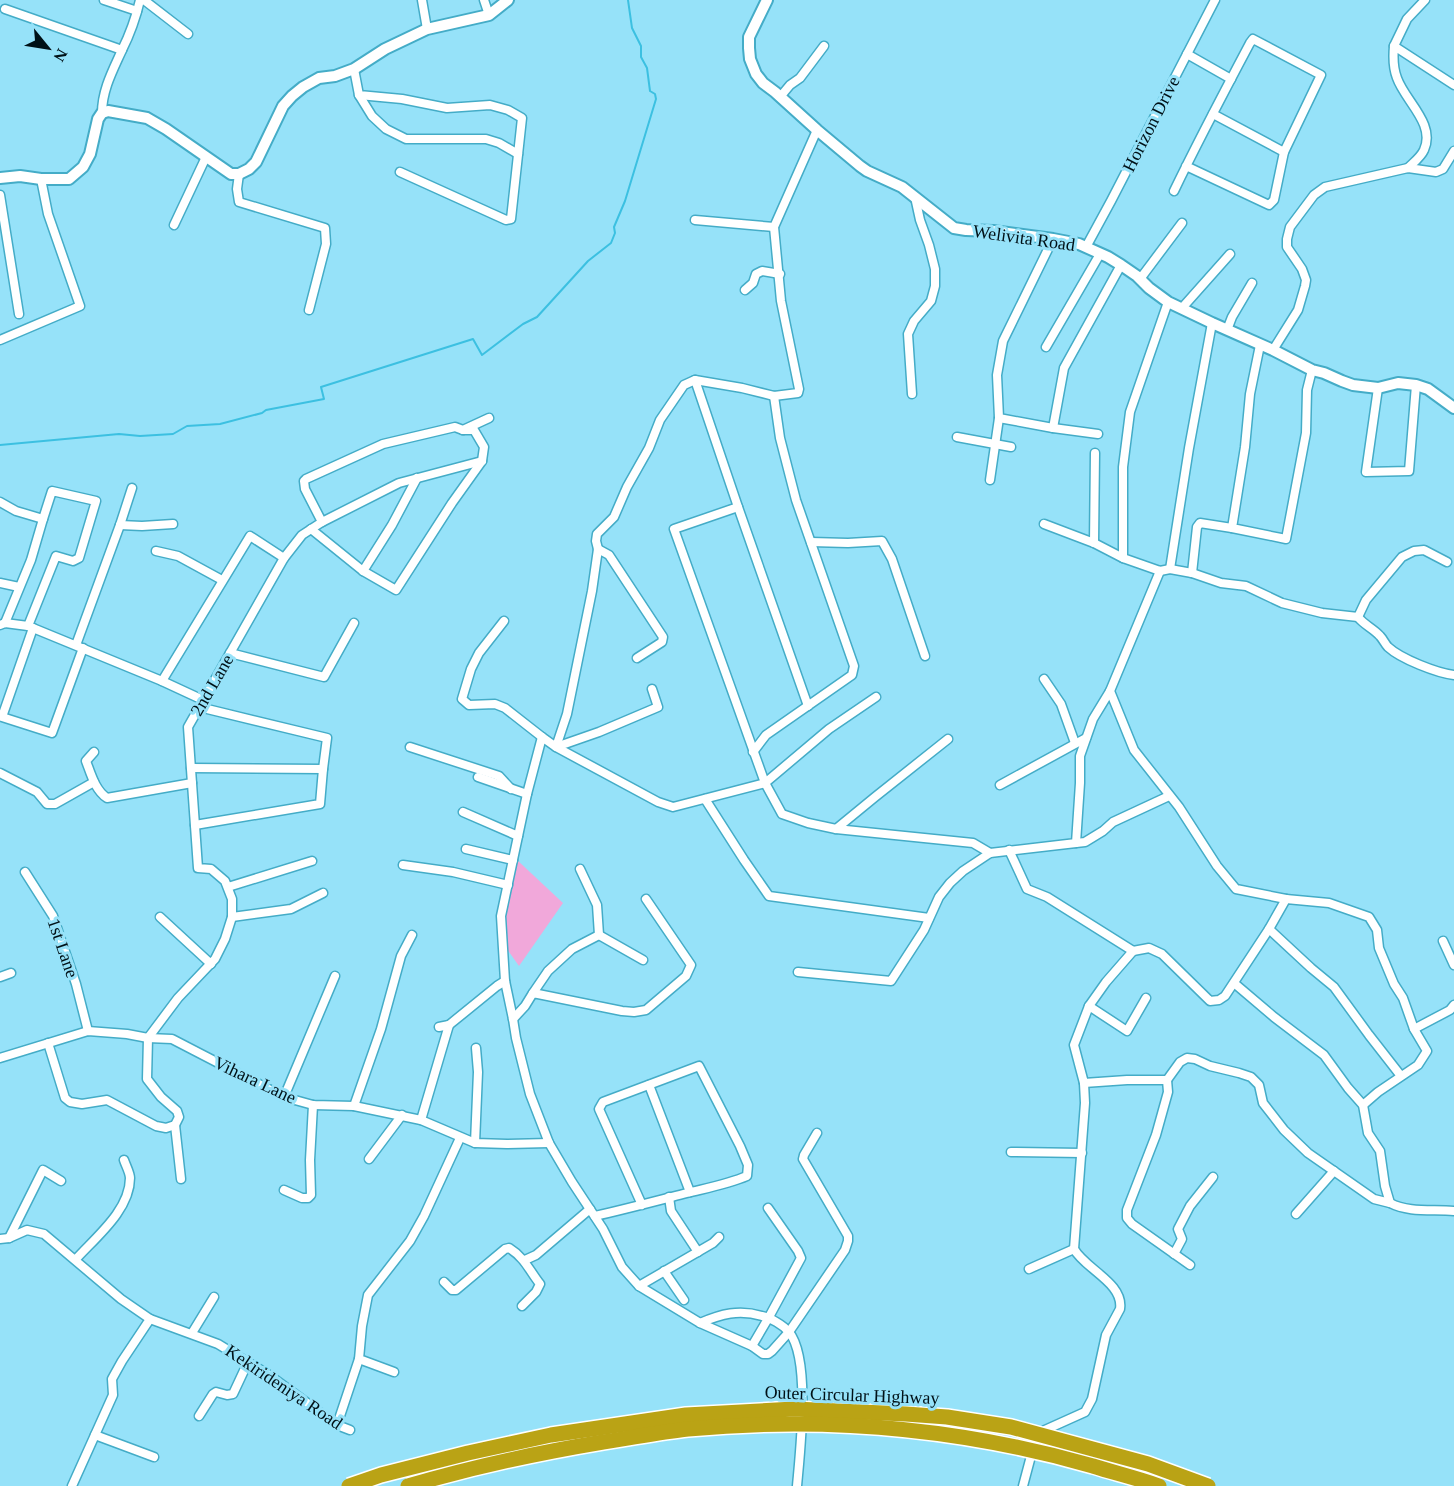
<svg xmlns="http://www.w3.org/2000/svg" width="1454" height="1486" viewBox="0 0 1454 1486" font-family="Georgia,serif">
<style>
.green{fill:#f1a8da}
.lines{fill:none;stroke-linecap:round;stroke-linejoin:round}
.stream{stroke:#3cc0e1;stroke-width:2}
.street-casing{stroke:#44acc7;stroke-width:11}
.secondary-casing{stroke:#44acc7;stroke-width:14}
.street{stroke:#fff;stroke-width:8}
.secondary{stroke:#fff;stroke-width:10}
.highway-bridge-casing{stroke:#fff;stroke-width:18;stroke-linecap:butt}
.highway-bridge{stroke:#baa315;stroke-width:15}
.labels{text-anchor:middle;stroke-width:6;stroke-linejoin:round;paint-order:stroke}
.street-label{font-size:18px;fill:#001117;stroke:#96e2f9}
</style>
<rect width="100%" height="100%" fill="#96e2f9"/>
<path class="green" d="M516 859 563 903 519 966 504 945V915Z"/>
<g class="lines">
<path class="stream" d="M0 445 119 434 140 436 173 434 187 426 220 424 262 413 266 410 324 399 321 387 473 339 482 355 523 324 537 317 588 261 611 243 615 233 614 227 625 201 656 99 655 94 650 91 647 68 641 57V46L632 28 628 0"/>
<defs>
<g id="street">
<path d="M104 0 137 11"/>
<path d="M144 0 188 34"/>
<path d="M422 0 427 29"/>
<path d="M484 0 489 15"/>
<path d="M5 9 122 50"/>
<path d="M1394 46 1407 19 1425 0"/>
<path d="M1187 54 1231 79"/>
<path d="M354 69 359 95 402 99 447 108 490 105 508 110 522 118 511 219 506 220 400 172"/>
<path d="M359 95 372 116 386 129 406 139H486L499 143 518 154"/>
<path d="M780 97 790 85 800 78 824 46"/>
<path d="M102 113C102 90 113 70 122 50 130 34 136 17 140 0"/>
<path d="M1213 114 1284 152"/>
<path d="M817 130 774 227 781 301 799 389 798 393 774 396 742 388 695 380 684 385 660 420 649 448 627 487 614 517 597 534 596 541 598 549 592 591 567 714 556 747 542 737 527 794 501 916 505 981 513 1019 516 1038 530 1094 549 1143 572 1182 603 1229 622 1267 639 1286 700 1323 752 1346 763 1354H768L772 1351 789 1332 845 1250 848 1241V1236L803 1159 804 1155 817 1133"/>
<path d="M1408 168C1413 163 1421 157 1424 150 1436 124 1405 101 1397 78 1393 68 1393 57 1394 46L1454 85"/>
<path d="M239 174 237 189 239 202 325 228 326 244 309 310"/>
<path d="M1174 191C1198 141 1224 92 1250 43L1253 39 1321 75 1284 152 1274 200 1269 205 1186 166"/>
<path d="M0 195 19 314"/>
<path d="M695 220 774 227"/>
<path d="M174 225 206 157"/>
<path d="M1053 239 1003 341 997 375 999 418 1053 428 1098 434"/>
<path d="M1086 247 1111 201 1215 0"/>
<path d="M1140 279 1182 223"/>
<path d="M745 290 753 283 756 274 762 271 780 274"/>
<path d="M1168 302 1130 412 1123 467V558L1160 571 1170 569 1192 573 1221 583 1246 586 1282 603 1322 613 1358 617"/>
<path d="M1182 308 1230 254"/>
<path d="M1227 330 1232 317 1252 283"/>
<path d="M0 340 80 306 48 214 41 179"/>
<path d="M1260 345 1250 394 1245 447 1232 528 1286 539 1306 433 1307 390 1312 370"/>
<path d="M1046 347 1100 254"/>
<path d="M1273 350 1298 310 1305 286 1306 280 1302 269 1287 247V239L1290 227 1314 195 1325 187 1408 168 1436 172 1443 169 1454 151"/>
<path d="M695 380 738 507 808 706"/>
<path d="M1378 388 1366 472 1409 471 1416 385"/>
<path d="M912 394 908 334 914 321 931 301 935 286V269L929 245 920 220 915 197"/>
<path d="M1053 428 1064 368 1121 265"/>
<path d="M957 437 1011 447"/>
<path d="M990 480 999 418"/>
<path d="M0 502 16 511 43 519 31 560 5 623"/>
<path d="M738 507 674 529 765 783 782 814 808 823 836 829 973 843 990 853"/>
<path d="M322 522 305 489 304 481 306 479 383 444 455 427 463 430 489 418"/>
<path d="M1044 524 1094 543 1123 558"/>
<path d="M120 525 142 526 173 524"/>
<path d="M311 529 363 571 396 590 452 503 482 461 484 447 474 430H463"/>
<path d="M811 542 848 543 882 541 892 559 925 656"/>
<path d="M1094 543 1095 453"/>
<path d="M598 549 609 555 663 637 662 642 637 658"/>
<path d="M156 551 178 556 222 580"/>
<path d="M1170 569 1189 448 1212 323"/>
<path d="M363 571 392 525 417 478"/>
<path d="M1160 571 1110 691 1134 750 1179 807 1217 866 1236 889 1286 899"/>
<path d="M1192 573 1197 527 1200 523 1232 528"/>
<path d="M0 583 19 587"/>
<path d="M1358 617 1366 600 1402 557 1414 551 1424 550 1447 562"/>
<path d="M1358 617C1364 625 1373 628 1380 636 1383 639 1385 644 1388 647 1401 659 1437 673 1454 675"/>
<path d="M504 621 479 653 471 669 462 699 469 705 495 704 505 708 542 737"/>
<path d="M0 625 5 623 28 626 162 681 203 700"/>
<path d="M28 626 56 556 73 561 79 558 96 501 52 491 43 519"/>
<path d="M33 628 2 717 52 733 83 648"/>
<path d="M76 645 120 525 132 488"/>
<path d="M230 653 324 677 354 623"/>
<path d="M1044 679 1061 704 1075 743"/>
<path d="M162 681 250 536 284 558"/>
<path d="M652 689 658 707 599 732 556 747 658 802 673 807 765 783 829 729 876 697"/>
<path d="M199 707 327 738 323 769"/>
<path d="M410 747 499 776 511 789"/>
<path d="M94 752 86 761C91 774 95 790 107 798L192 783"/>
<path d="M753 752 766 735 852 675 854 666 796 500 780 438 774 396"/>
<path d="M191 768 323 769 320 804 195 825"/>
<path d="M0 773 37 792 47 804H55L94 782"/>
<path d="M478 777 527 794"/>
<path d="M1000 785 1086 738"/>
<path d="M705 799 744 860 769 896 929 918"/>
<path d="M463 812 518 836"/>
<path d="M836 829 875 797 948 739"/>
<path d="M1076 843 1085 842 1103 831 1113 822 1169 796"/>
<path d="M466 849 513 860"/>
<path d="M1009 850 1027 889 1047 897 1133 951 1106 982 1089 1006 1074 1045 1084 1083 1127 1080H1167L1180 1062 1187 1058 1195 1059 1210 1066 1239 1073 1251 1077 1259 1085 1263 1103 1284 1130 1308 1153 1374 1199 1390 1203"/>
<path d="M403 865 453 872 508 885"/>
<path d="M580 869 597 905 599 935"/>
<path d="M25 872 53 916 76 984 88 1031"/>
<path d="M228 887 312 861"/>
<path d="M160 917 211 964"/>
<path d="M232 917 291 909 323 893"/>
<path d="M1443 941 1454 965"/>
<path d="M1133 951 1149 948 1162 954 1210 1001 1219 1000 1225 996 1269 929"/>
<path d="M798 972 891 981 924 930 939 897 950 883 963 871 990 853 1076 843 1080 783V756L1093 719 1110 691"/>
<path d="M0 977 11 973"/>
<path d="M1234 983 1274 1017 1324 1055 1348 1088 1363 1105 1368 1133 1380 1151 1385 1186 1390 1203C1409 1213 1433 1209 1454 1211"/>
<path d="M533 993 548 971 572 949 599 935 643 960"/>
<path d="M1089 1006 1127 1031 1146 998"/>
<path d="M513 1019 525 1006 533 993 622 1011 634 1012 646 1010 686 976 691 965 646 899"/>
<path d="M439 1027 449 1025 497 986 505 981"/>
<path d="M1414 1029 1450 1010 1454 1005"/>
<path d="M48 1043 65 1098 70 1102 82 1104 107 1100 156 1126 166 1128 175 1125 179 1117 177 1111 161 1097 147 1079 148 1038 178 998 215 959 225 939 232 917V899L225 881 211 869 198 868 188 727 284 558 302 535 322 522 399 483 482 461"/>
<path d="M0 1058 88 1031 127 1034 148 1038 172 1039 284 1097 313 1105 354 1106 421 1120 475 1143 507 1144 549 1143"/>
<path d="M1167 1080 1168 1092 1156 1135 1127 1210V1218L1132 1224 1190 1265"/>
<path d="M649 1085 690 1192"/>
<path d="M284 1097 335 976"/>
<path d="M1363 1105 1378 1092 1418 1065 1427 1051 1414 1029 1403 998 1394 984 1379 948 1377 930 1369 917 1329 903 1286 899 1269 929 1311 968 1334 987 1369 1035 1401 1076"/>
<path d="M354 1106 381 1029 401 956 412 935"/>
<path d="M421 1120 449 1025"/>
<path d="M175 1125 181 1179"/>
<path d="M475 1143 478 1072 476 1048"/>
<path d="M1011 1152 1082 1153"/>
<path d="M369 1159 402 1115"/>
<path d="M284 1190 302 1198H308L311 1195 310 1160 313 1105"/>
<path d="M669 1197 671 1211 698 1252"/>
<path d="M1296 1214 1334 1171"/>
<path d="M595 1216C626 1209 656 1201 687 1193 707 1188 728 1184 747 1176L748 1165 740 1146 699 1066 603 1102 599 1109 642 1205"/>
<path d="M9 1238 43 1170 61 1181"/>
<path d="M0 1239 9 1238 27 1230 44 1234 121 1299 150 1319 122 1361 112 1379 113 1395 72 1486"/>
<path d="M1174 1254 1182 1239 1178 1229 1190 1206 1213 1177"/>
<path d="M76 1259C96 1237 130 1210 130 1178 130 1173 126 1166 124 1160"/>
<path d="M525 1260 536 1255 590 1209"/>
<path d="M1029 1269 1074 1249"/>
<path d="M664 1271 684 1300"/>
<path d="M444 1282 452 1290H456L505 1249 509 1248C525 1258 529 1270 540 1284L536 1292 522 1306"/>
<path d="M639 1286 713 1243 719 1237"/>
<path d="M150 1319 218 1344 269 1375 337 1425 350 1430"/>
<path d="M700 1323C721 1314 739 1309 762 1316 771 1318 783 1325 789 1332 811 1359 800 1452 797 1486"/>
<path d="M192 1333 214 1297"/>
<path d="M752 1346 769 1317 801 1258 798 1251 768 1208"/>
<path d="M394 1372 359 1359 362 1326 368 1295 410 1241 424 1216 460 1138"/>
<path d="M199 1416 213 1394 216 1392 227 1395 233 1394 248 1362"/>
<path d="M337 1425 359 1359"/>
<path d="M95 1435 154 1457"/>
<path d="M1023 1486 1035 1441 1045 1430 1085 1412 1092 1399 1106 1335 1120 1309C1124 1283 1085 1269 1074 1249L1085 1103 1084 1083"/>
</g>
<g id="secondary">
<path d="M767 0 749 37V48L750 59 756 74 763 83 775 92 817 130 860 166 867 171 902 187 954 228 966 230 993 231 1053 239 1079 244 1108 257 1121 265 1137 276 1149 288 1168 302 1212 323 1273 350 1312 370 1324 373 1342 381 1353 385 1378 388 1398 383 1416 385 1428 389 1454 408"/>
<path d="M0 178 20 176 41 179H69L83 167 90 154 98 119 102 113 108 111 147 118 166 129 231 174H239L249 169 256 162 283 106 292 96 303 87 319 78 335 76 354 69 385 49 427 29 489 15 508 0"/>
</g>
</defs>
<use href="#street" class="street-casing"/>
<use href="#secondary" class="secondary-casing"/>
<use href="#street" class="street"/>
<use href="#secondary" class="secondary"/>
<defs>
<g id="highway-bridge">
<path d="M349 1486 381 1475 468 1453 551 1435 686 1415 794 1409 906 1414 947 1417 1011 1427 1148 1464 1208 1486"/>
<path d="M408 1486C472 1467 537 1453 603 1442 631 1438 660 1432 688 1429 826 1416 960 1428 1093 1466 1115 1473 1137 1478 1159 1486"/>
</g>
</defs>
<use href="#highway-bridge" class="highway-bridge-casing"/>
<use href="#highway-bridge" class="highway-bridge"/>
</g>
<g class="labels">
<g class="street-label">
<text transform="translate(1151 124) rotate(-63)" y="6">Horizon Drive</text>
<text transform="translate(1024 238) rotate(8)" y="6">Welivita Road</text>
<text transform="translate(212 685) rotate(-60)" y="6">2nd Lane</text>
<text transform="translate(63 948) rotate(71)" y="6">1st Lane</text>
<text transform="translate(255 1080) rotate(25)" y="6">Vihara Lane</text>
<text transform="translate(284 1387) rotate(34)" y="6">Kekirideniya Road</text>
<text transform="translate(852 1395) rotate(2)" y="6">Outer Circular Highway</text>
</g>
</g>
<g transform="translate(48 48) rotate(120)" stroke="#96e2f9" stroke-width="4.5" paint-order="stroke">
<path d="M0-4.5L10 22L0 15L-10 22Z" fill="#001117"/>
<text y="-9" font-size="16" font-weight="bold" text-anchor="middle" fill="#001117">N</text>
</g>
</svg>
